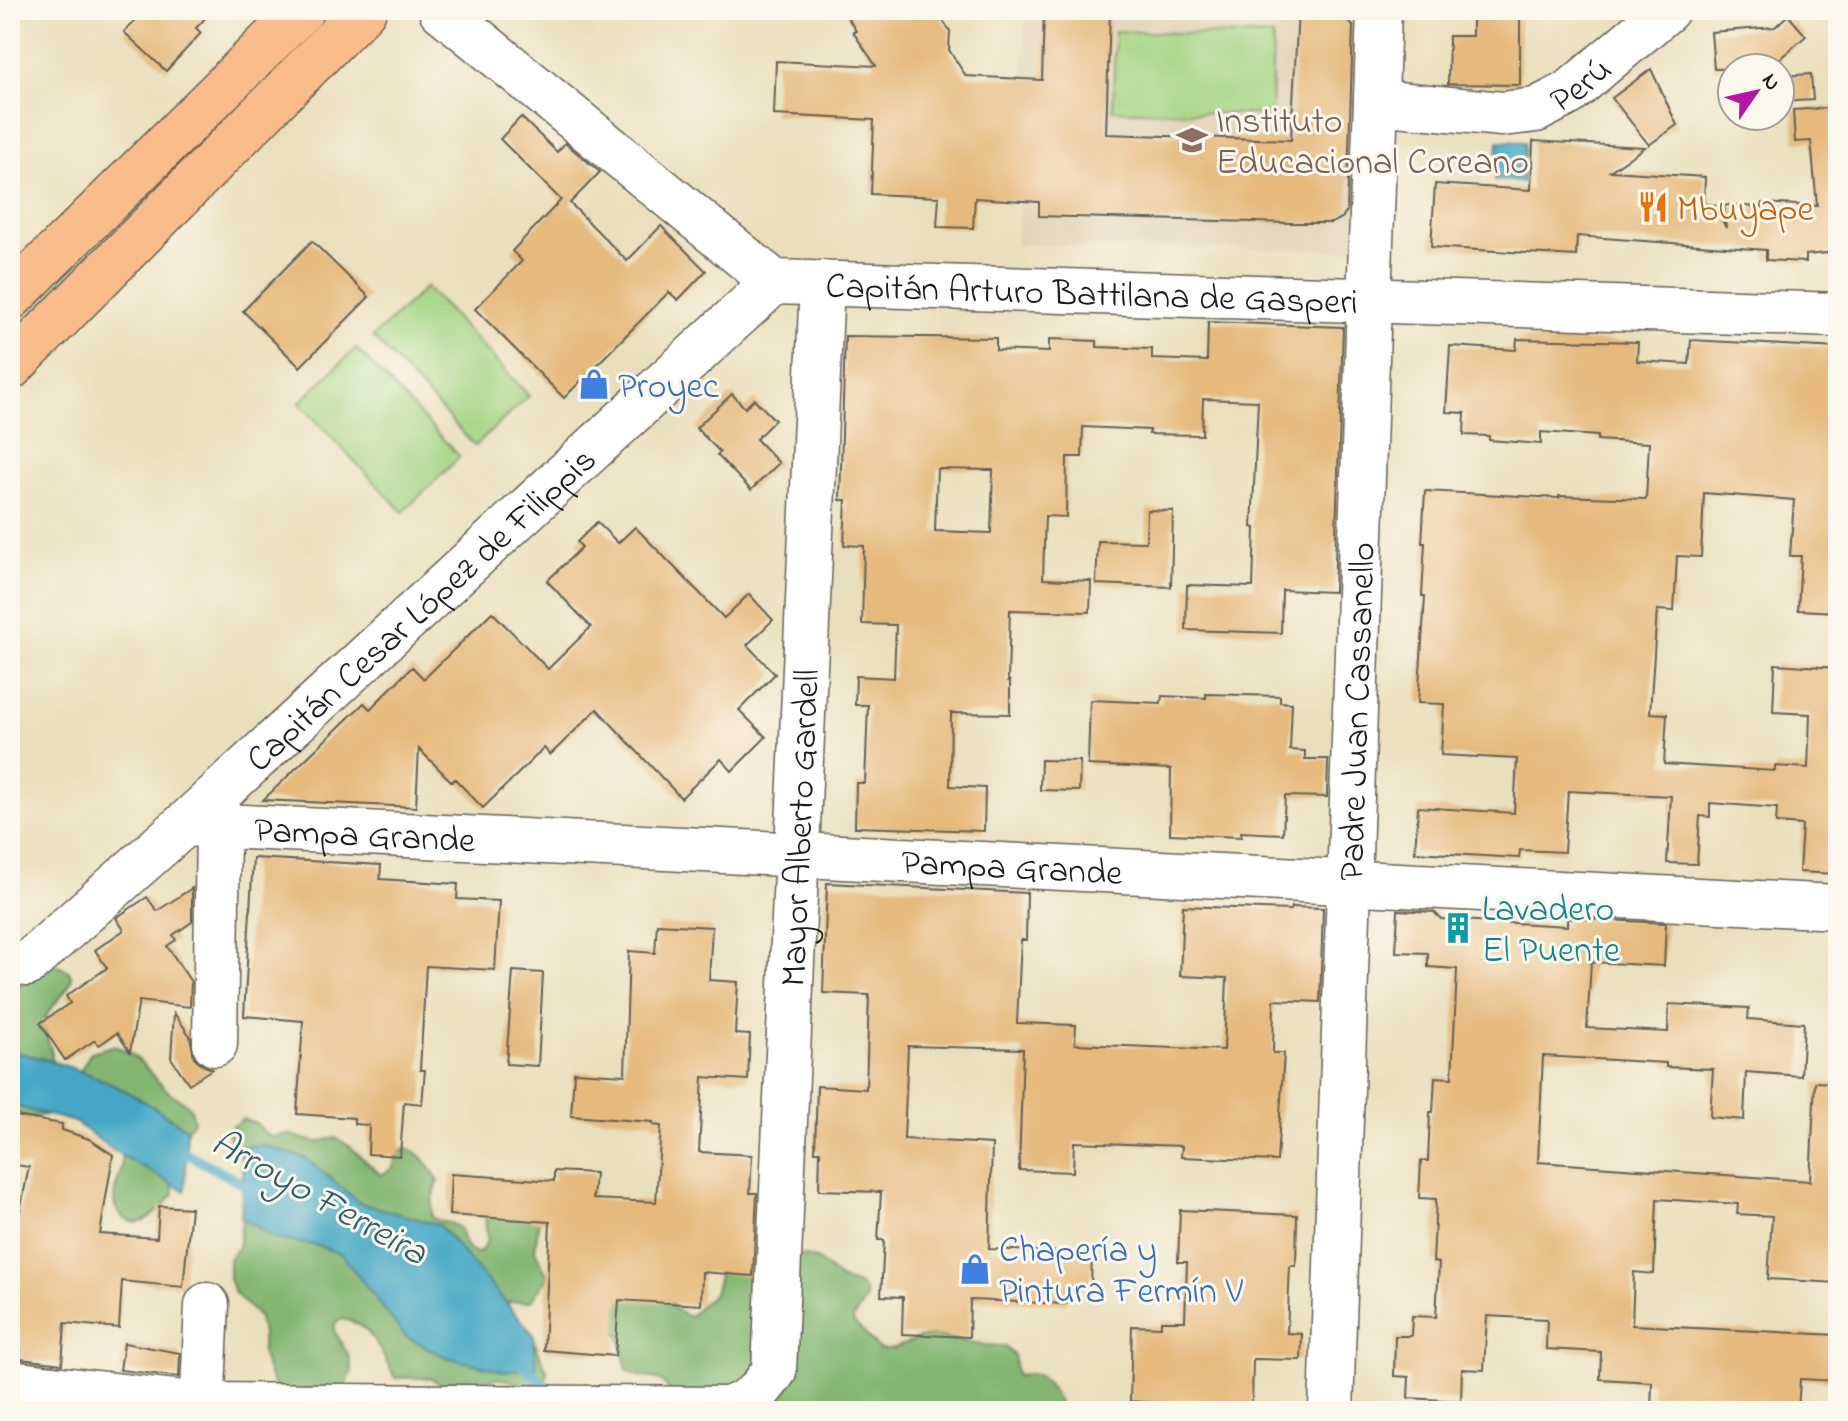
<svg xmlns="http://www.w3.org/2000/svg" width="1848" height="1421" viewBox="0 0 1848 1421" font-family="'Indie Flower',sans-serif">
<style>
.built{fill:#e1d1b4}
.green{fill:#a3d482;stroke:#60784f;stroke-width:2}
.forest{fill:#82b670;stroke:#4f6946;stroke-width:2}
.water{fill:#45a7c5;stroke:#306270;stroke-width:2}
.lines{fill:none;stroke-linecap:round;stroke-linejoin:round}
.stream{stroke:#45a7c5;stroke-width:10}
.building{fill:#e6b97d;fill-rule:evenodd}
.minor-casing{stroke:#646054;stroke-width:47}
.major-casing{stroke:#646054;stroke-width:47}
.minor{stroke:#fff;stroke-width:44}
.major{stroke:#f9bc8a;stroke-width:44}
.labels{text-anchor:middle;stroke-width:6;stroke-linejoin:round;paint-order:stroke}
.street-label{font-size:36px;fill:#1c1c1c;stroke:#fbf7ec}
.education-label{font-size:36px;fill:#785e54;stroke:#fbf7ec;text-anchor:start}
.food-label{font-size:36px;fill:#c56008;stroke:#fbf7ec;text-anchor:start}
.shop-label{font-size:36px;fill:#366cbe;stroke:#fbf7ec;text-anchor:start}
.culture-label{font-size:36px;fill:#0d838f;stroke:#fbf7ec;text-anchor:start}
.water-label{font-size:38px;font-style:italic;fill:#2e5b68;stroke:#fbf7ec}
</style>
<rect width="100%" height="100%" fill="#fbf7ec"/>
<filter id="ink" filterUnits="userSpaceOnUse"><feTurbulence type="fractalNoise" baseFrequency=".0125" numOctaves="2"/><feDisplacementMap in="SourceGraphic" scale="16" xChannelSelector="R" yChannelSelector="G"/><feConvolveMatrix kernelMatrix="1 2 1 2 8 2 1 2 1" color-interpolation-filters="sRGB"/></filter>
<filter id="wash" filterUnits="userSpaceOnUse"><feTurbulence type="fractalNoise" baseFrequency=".006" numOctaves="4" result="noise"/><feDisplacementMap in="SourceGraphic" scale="32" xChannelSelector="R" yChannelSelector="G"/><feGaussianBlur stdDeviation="1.8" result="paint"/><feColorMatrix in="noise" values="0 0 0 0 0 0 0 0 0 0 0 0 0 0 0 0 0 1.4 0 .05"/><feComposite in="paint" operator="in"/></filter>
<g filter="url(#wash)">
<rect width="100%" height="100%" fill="#eadfbc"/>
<path class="built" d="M1026 10H1338L1366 34 1359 251 1017 245Z"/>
<g class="green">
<path d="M323 10H337L10 333V318Z"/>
<path d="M1115 31 1273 36 1271 115 1113 110Z"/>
<path d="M426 287 529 396 475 446 373 337Z"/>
<path d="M356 348 460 457 403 512 299 403Z"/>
</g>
<g class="forest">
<path d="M10 935 57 966C94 976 49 1002 45 1019 42 1033 51 1042 52 1056 52 1064 51 1059 50 1068 49 1082 51 1098 52 1113 34 1118 20 1122 10 1103Z"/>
<path d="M112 1046C139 1051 151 1077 170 1093 176 1098 186 1101 190 1108 193 1112 193 1115 194 1120L186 1131 171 1179 174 1194C166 1202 156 1215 146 1220 131 1228 114 1214 114 1199 114 1183 125 1171 121 1155L77 1077 91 1052Z"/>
<path d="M243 1119 256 1123 265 1134 273 1137 287 1134 315 1142 336 1138 348 1145 381 1175 393 1168C401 1127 428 1160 438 1181L432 1202V1217C441 1224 454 1221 459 1228 465 1238 461 1245 473 1252L480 1253 487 1241 485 1212 539 1219 535 1250 548 1277 531 1301 510 1302 504 1307 522 1337 535 1343 547 1371 546 1379C529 1393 520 1381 502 1379 487 1377 459 1384 443 1386L431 1378H396C380 1355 374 1323 341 1319L335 1323 334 1331 349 1356 352 1371 336 1404 275 1389 262 1356V1333L259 1318 234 1292 229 1279V1259L238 1247 246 1197 240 1155 226 1131Z"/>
<path d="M803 1255 818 1260 840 1279 861 1286 865 1292 866 1299 853 1318 854 1324C866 1331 870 1343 881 1350L895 1348 922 1337 937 1336 982 1345 1004 1346 1014 1356 1016 1376C1021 1376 1026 1374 1031 1374 1047 1375 1058 1398 1062 1411H894L883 1407 872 1411H680C675 1398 667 1380 652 1378 641 1376 637 1377 627 1371L620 1337 589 1295 666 1298 676 1309 689 1317 714 1293 720 1272 751 1259 758 1261Z"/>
</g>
<g class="water">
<path d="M1498 141 1525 142 1523 182 1495 180Z"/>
<path d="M10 1051C59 1061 107 1078 150 1105 163 1112 174 1122 187 1128L185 1191 114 1151 75 1122 21 1108 10 1100Z"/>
<path d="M263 1145 305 1158 360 1203 439 1225 534 1335 536 1368 503 1371 446 1357 405 1336 341 1254 319 1246 276 1239 241 1217 244 1146Z"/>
</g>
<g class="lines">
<g class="stream">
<path d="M175 1147 252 1189"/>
<path d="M517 1360 556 1394"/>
</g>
</g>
<g id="blocks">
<g class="building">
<path d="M145 10H213L196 28 201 33 166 71 124 32Z"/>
<path d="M843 10H936L950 31 949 50 966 76 1042 80 1044 10H1110L1106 134 1291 140 1298 10H1336L1353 26 1347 211 1342 218 1332 223H1289L1039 216V202L975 198 973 228 937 227 939 197 871 194 874 120 774 115 776 61 876 66 853 32 856 31Z"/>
<path d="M1472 10H1520V85L1448 84 1449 36H1472Z"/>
<path d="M1788 15 1806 36 1769 68 1714 69 1711 32 1775 27Z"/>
<path d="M1651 69 1677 125 1649 145 1612 98Z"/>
<path d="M1811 74 1813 100 1780 102V76Z"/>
<path d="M1838 107V252L1806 255V262L1766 260V250L1577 236 1576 256 1431 247 1435 184 1531 190 1533 141 1645 147 1610 171 1705 177 1704 204 1715 205 1726 228 1724 205 1762 207V203L1817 206 1811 141 1795 142 1793 110Z"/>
<path d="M521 117 557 152 565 143 600 172 570 203 627 261 661 226 706 271 678 300 669 292 564 398 475 309 522 261 512 251 561 200 500 139Z"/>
<path d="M312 241 369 297 300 367 243 311Z"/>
<path d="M1208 322 1343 327 1334 592 1282 590 1281 633 1186 630 1187 585 1253 587 1255 528 1252 527 1258 401 1203 399 1202 435 1149 434 1150 430 1083 427 1082 457H1067L1066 517 1045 516 1043 579 1091 581 1090 612 1010 610 1008 681H1010V714L951 713 950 786 985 788 984 831 855 827 856 783H865L868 705H855L856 676 894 678 896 625 862 624 864 546 844 545 846 500H840L845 336 996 338V350L1049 352V339L1097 341V347L1152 349V359L1207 361ZM937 469 993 470 991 533 935 531Z"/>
<path d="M1517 339 1638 342 1637 361 1689 364 1691 340 1838 348V612L1798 610 1801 556H1790L1794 500 1704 493 1701 557 1677 556 1674 611 1657 610 1650 713 1667 714 1664 764 1775 771V766L1808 768 1810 714 1773 712 1775 664 1838 668V874L1799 872 1802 825 1776 823 1777 808 1710 803V817L1700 816 1697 864 1667 863 1671 796 1568 791 1564 852 1520 850 1519 858 1415 852 1418 807 1514 813 1517 759 1441 755 1444 704 1418 703 1425 596H1422L1425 543H1422L1425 491 1559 498V496L1646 499 1649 443 1597 440 1598 436 1541 432V444L1489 440V436L1464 435 1465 413 1446 412 1450 346 1516 350Z"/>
<path d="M732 394 745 408 754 399 775 420 756 439 779 463 751 490 717 455 720 452 696 428Z"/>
<path d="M1147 510 1173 511 1171 587 1096 584 1098 541 1146 542Z"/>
<path d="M597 522 618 543 635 527 724 618 749 594 773 620 747 645 775 674 739 710 766 737 732 771 721 759 681 798 597 709 550 755 544 748 483 808 455 779 452 782 419 749 416 807 263 800 364 703 370 709 412 667 424 679 492 612 548 669 591 627 547 581 582 547 577 542Z"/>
<path d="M1206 694 1280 696V702L1292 703 1290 750 1305 751V759H1328L1327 797 1285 796 1283 834 1241 832V837L1170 834 1171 769 1088 765 1090 700 1161 703 1162 696 1206 698Z"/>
<path d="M1041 760 1080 761 1079 791 1040 790Z"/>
<path d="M253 858 381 865 380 879 458 884 457 899 499 901 495 970 426 966 420 1070H425L422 1104 404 1102 400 1156 368 1154 369 1125 354 1124V1118L297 1114 303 1021 244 1016Z"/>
<path d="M827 883 1027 893 1026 940H1021L1017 1023 1076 1025 1075 1044 1224 1050 1227 978 1180 976 1183 906 1291 910V907L1323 908 1320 1002 1274 1000 1273 1053H1284L1277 1161 1181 1157 1182 1146 1074 1142 1073 1172 1019 1170 1023 1049 908 1046 904 1139 992 1144 989 1249 1092 1253 1091 1287 1068 1286 1067 1304 970 1300 969 1337 902 1334 903 1297 881 1296 884 1240H878L881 1192 819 1190 820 1151H815L817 1086 866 1089 869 995 823 993Z"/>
<path d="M192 888V922L173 935 176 940 167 946 191 982 190 1007 139 1001 130 1052 117 1033 99 1045 95 1040 65 1060 40 1023 70 1003 66 996 107 968 95 950 124 930 116 918 147 897 157 911Z"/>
<path d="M1398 910 1434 912 1441 919 1567 926V918L1666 923 1664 966 1591 962 1587 1028 1668 1032 1669 1004 1749 1008 1748 1019 1804 1023 1801 1076 1746 1072 1744 1120 1710 1117 1713 1069 1666 1067V1063L1543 1056 1538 1162 1810 1181 1815 1082 1838 1083V1283L1768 1279 1772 1216 1737 1214 1738 1204 1657 1199 1654 1274 1634 1272 1632 1325 1838 1335V1381L1800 1379 1798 1411H1651L1652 1382 1600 1379 1601 1352 1546 1349 1547 1319 1487 1316 1484 1370 1462 1369 1461 1401 1408 1398 1409 1377 1394 1376 1395 1336H1411L1412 1316 1436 1317 1439 1263 1433 1262 1436 1199 1419 1198 1421 1161H1428L1430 1112H1433L1435 1077 1452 1078 1457 969 1428 967V953L1396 952Z"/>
<path d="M657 924 712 927 709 980 738 982 735 1034 750 1035 748 1080 703 1077 699 1152 752 1155 750 1193H757L753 1276 702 1272 701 1305 619 1300 615 1356 544 1350 550 1222 449 1215 451 1174 554 1181V1171L595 1173 593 1199 656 1202 661 1126 653 1125V1122L571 1116 574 1072 625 1075 629 951 655 953Z"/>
<path d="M513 971 543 973 538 1066 506 1064Z"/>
<path d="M174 1013 190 1036 194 1057 202 1065 212 1069 189 1084 171 1058Z"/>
<path d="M10 1115 62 1124V1130L89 1139 113 1155 100 1234 157 1238 159 1206 191 1208 183 1287 122 1281 119 1328 65 1323 62 1364 20 1359 21 1350 10 1348 14 1255H11L29 1167 10 1164Z"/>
<path d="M1180 1210 1297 1215 1296 1266H1290L1287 1333 1302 1334 1301 1360 1253 1359 1252 1409 1130 1401 1132 1326 1161 1327V1321H1185L1187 1262H1178Z"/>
<path d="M124 1343 180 1353 179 1377 120 1370Z"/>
</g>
</g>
</g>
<g filter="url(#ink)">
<use href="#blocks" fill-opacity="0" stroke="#646054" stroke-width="2"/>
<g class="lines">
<defs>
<g id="minor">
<path id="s1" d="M441 10 774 282 1838 315"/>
<path id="s2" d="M1376 102 1502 114 1536 110 1569 93 1667 10"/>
<path id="s3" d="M185 824 1838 907"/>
<path id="s4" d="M27 964 185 824 774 282"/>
<path d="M215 1044 218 826"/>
<path id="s5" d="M10 1383 202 1405 727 1409C751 1402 760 1391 774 1371L822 283"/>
<path d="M202 1411 207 1305"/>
<path id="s6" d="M1331 1411 1379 10"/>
</g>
<g id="major">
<path d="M10 298 302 10"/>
<path d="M10 368 364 10"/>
</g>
</defs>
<use href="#minor" class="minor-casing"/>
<use href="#major" class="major-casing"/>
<use href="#minor" class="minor"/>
<use href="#major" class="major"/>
</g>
</g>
<defs>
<symbol id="school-bare" viewBox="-9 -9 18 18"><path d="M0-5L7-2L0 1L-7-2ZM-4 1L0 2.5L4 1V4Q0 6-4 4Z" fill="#8d6e63" stroke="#fbf7ec" stroke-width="2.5" paint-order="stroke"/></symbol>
<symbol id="restaurant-bare" viewBox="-9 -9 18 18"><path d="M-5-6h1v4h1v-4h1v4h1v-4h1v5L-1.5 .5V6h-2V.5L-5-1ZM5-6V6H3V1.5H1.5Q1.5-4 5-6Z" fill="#e8710a" stroke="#fbf7ec" stroke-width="2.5" paint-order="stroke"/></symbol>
<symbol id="shop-bare" viewBox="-9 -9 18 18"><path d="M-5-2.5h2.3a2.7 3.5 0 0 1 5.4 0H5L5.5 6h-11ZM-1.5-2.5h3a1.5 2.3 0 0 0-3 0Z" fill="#3f7fe0" stroke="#fbf7ec" stroke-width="2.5" paint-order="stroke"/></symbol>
<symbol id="building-bare" viewBox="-9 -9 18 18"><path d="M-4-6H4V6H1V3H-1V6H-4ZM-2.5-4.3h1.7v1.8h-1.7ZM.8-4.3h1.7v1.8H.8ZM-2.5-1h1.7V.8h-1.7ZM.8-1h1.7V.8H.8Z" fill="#0f9aa8" stroke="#fbf7ec" stroke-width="2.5" paint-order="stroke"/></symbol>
</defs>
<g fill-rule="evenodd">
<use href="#school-bare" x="1170" y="118" width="44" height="44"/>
<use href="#restaurant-bare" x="1631" y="185" width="44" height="44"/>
<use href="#shop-bare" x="572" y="362" width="44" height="44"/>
<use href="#building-bare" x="1436" y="906" width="44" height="44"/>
<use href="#shop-bare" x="953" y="1247" width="44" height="44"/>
</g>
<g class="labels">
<g class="street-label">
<text dy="13" stroke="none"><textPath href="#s2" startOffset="212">Perú</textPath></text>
<text dy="13" stroke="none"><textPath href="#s1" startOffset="748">Capitán Arturo Battilana de Gasperi</textPath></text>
<text dy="13" stroke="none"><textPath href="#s4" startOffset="530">Capitán Cesar López de Filippis</textPath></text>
<text dy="13" stroke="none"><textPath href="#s6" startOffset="700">Padre Juan Cassanello</textPath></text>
<text dy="13" stroke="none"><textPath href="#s5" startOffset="1324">Mayor Alberto Gardell</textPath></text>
<text dy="13" stroke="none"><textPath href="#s3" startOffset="180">Pampa Grande</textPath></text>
<text dy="13" stroke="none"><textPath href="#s3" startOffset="828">Pampa Grande</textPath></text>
</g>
<g class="education-label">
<text x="1216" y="132">Instituto<tspan x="1216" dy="41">Educacional Coreano</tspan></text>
</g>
<g class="food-label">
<text x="1677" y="220">Mbuyape</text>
</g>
<g class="shop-label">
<text x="618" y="397">Proyec</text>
<text x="999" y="1261">Chapería y<tspan x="999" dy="41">Pintura Fermín V</tspan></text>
</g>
<g class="culture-label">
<text x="1482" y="920">Lavadero<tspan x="1482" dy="41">El Puente</tspan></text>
</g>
<g class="water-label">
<text transform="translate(320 1196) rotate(29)" y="13">Arroyo Ferreira</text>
</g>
</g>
<rect width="1848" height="1421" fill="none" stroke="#fbf7ec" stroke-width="40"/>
<g transform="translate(1756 92) rotate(56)"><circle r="38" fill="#fbf7ec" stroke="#a29f99" stroke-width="2"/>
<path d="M0-6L14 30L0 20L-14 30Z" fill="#b5179e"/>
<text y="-12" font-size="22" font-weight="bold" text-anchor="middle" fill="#1c1c1c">N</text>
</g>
</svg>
